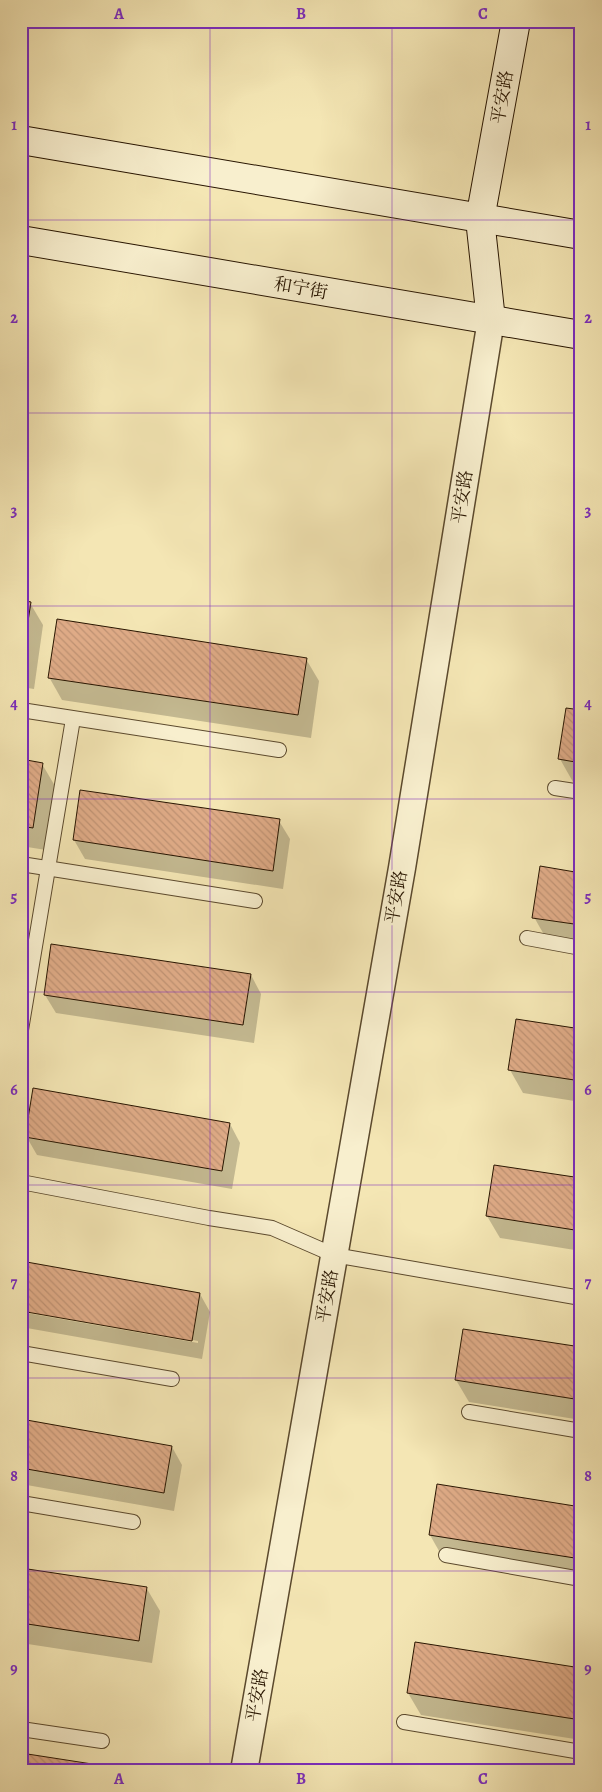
<svg xmlns="http://www.w3.org/2000/svg" width="602" height="1792" viewBox="0 0 602 1792" font-family="Alegreya,'Noto Serif SC',serif">
<style>
.shadow{fill:#0003}
.building{fill:url(#building-back-hatch);stroke:#281500}
.lines{fill:none;stroke-linecap:round;stroke-linejoin:round}
.lane-casing{stroke:#5b492d;stroke-width:16}
.street-casing{stroke:#5b492d;stroke-width:29}
.secondary-casing{stroke:#281500;stroke-width:30}
.lane{stroke:#f8efce;stroke-width:14}
.street{stroke:#f8efce;stroke-width:26}
.secondary{stroke:#f8efce;stroke-width:28}
.grid{fill:none;stroke:#7b2cbf;stroke-width:1;stroke-opacity:0.55}
.labels{text-anchor:middle;stroke-width:4.5;stroke-linejoin:round;paint-order:stroke}
.street-label{font-size:18px;fill:#281500;stroke:#f8efce}
.neatline{fill:none;stroke:#7b2cbf;stroke-width:2}
.grid-label{font-size:16px;text-anchor:middle;font-weight:bold;fill:#7b2cbf}
</style>
<defs>
<pattern id="building-back-hatch" width="6" height="6" patternUnits="userSpaceOnUse" patternTransform="scale(1.25)"><rect width="6" height="6" fill="#dfab87"/><path d="M-1 5l2 2M0 0l6 6M5-1l2 2" fill="none" stroke="#bf9273"/></pattern>
</defs>
<rect width="100%" height="100%" fill="#f4e6b4"/>
<filter id="stains"><feTurbulence type="fractalNoise" baseFrequency=".004" numOctaves="4"/><feColorMatrix values="0 0 0 0 .2 0 0 0 0 .09 0 0 0 0 .02 0 0 0 .5 -.17"/></filter>
<radialGradient id="worn" r=".72"><stop offset=".6" stop-color="#630" stop-opacity="0"/><stop offset="1" stop-color="#630" stop-opacity=".3"/></radialGradient>
<g class="shadow">
<path d="M21 601 30 603 43 625 34 689 21 687Z"/>
<path d="M306 659 319 681 311 738 62 700 49 677Z"/>
<path d="M581 712V783L573 782 560 759Z"/>
<path d="M21 761 42 764 55 786 46 850 21 846Z"/>
<path d="M279 821 290 839 283 889 85 859 74 840Z"/>
<path d="M581 874V945L547 940 534 917Z"/>
<path d="M21 934 27 945 21 986Z"/>
<path d="M251 975 261 994 254 1043 56 1013 45 995Z"/>
<path d="M581 1030V1102L523 1093 510 1070Z"/>
<path d="M230 1124 240 1143 232 1189 37 1155 26 1136Z"/>
<path d="M581 1180V1251L500 1238 487 1216Z"/>
<path d="M200 1294 210 1312 202 1359 21 1327V1312L198 1343V1341L21 1309Z"/>
<path d="M581 1348V1420L469 1402 456 1380Z"/>
<path d="M21 1420 172 1447 182 1465 174 1511 21 1484Z"/>
<path d="M581 1508V1579L443 1558 430 1535Z"/>
<path d="M21 1569 147 1589 160 1611 152 1663 21 1643Z"/>
<path d="M581 1669V1740L421 1715 408 1693Z"/>
</g>
<g class="building">
<path d="M21 600 31 602 21 666Z"/>
<path d="M57 619 307 658 298 715 48 678Z"/>
<path d="M566 708 581 710V763L558 759Z"/>
<path d="M21 759 43 763 33 828 21 826Z"/>
<path d="M80 790 280 819 273 871 73 840Z"/>
<path d="M540 866 581 873V925L532 918Z"/>
<path d="M51 944 251 974 243 1025 44 995Z"/>
<path d="M516 1019 581 1029V1081L508 1070Z"/>
<path d="M33 1088 230 1123 222 1171 25 1137Z"/>
<path d="M494 1165 581 1178V1231L486 1216Z"/>
<path d="M21 1261 200 1293 192 1341 21 1311Z"/>
<path d="M463 1329 581 1347V1400L455 1380Z"/>
<path d="M21 1419 172 1446 164 1493 21 1468Z"/>
<path d="M437 1484 581 1507V1559L429 1535Z"/>
<path d="M21 1568 147 1587 139 1641 21 1623Z"/>
<path d="M415 1642 581 1668V1720L407 1693Z"/>
<path d="M21 1753 118 1768 117 1771H21Z"/>
</g>
<g class="lines">
<defs>
<g id="lane">
<path d="M21 710 279 750"/>
<path d="M555 788 581 792"/>
<path d="M21 864 255 901"/>
<path d="M527 938 581 948"/>
<path d="M21 1030 73 719"/>
<path d="M21 1182 209 1218 272 1228 334 1255 581 1298"/>
<path d="M21 1353 172 1379"/>
<path d="M469 1412 581 1431"/>
<path d="M21 1503 133 1522"/>
<path d="M446 1555 581 1579"/>
<path d="M404 1722 581 1752"/>
<path d="M21 1729 102 1741"/>
</g>
<path id="street" d="M244 1771 402 868 491 320"/>
<g id="secondary">
<path d="M21 140 581 235"/>
<path d="M21 240 581 335"/>
<path d="M491 320 480 219 516 21"/>
</g>
</defs>
<use href="#lane" class="lane-casing"/>
<use href="#street" class="street-casing"/>
<use href="#secondary" class="secondary-casing"/>
<use href="#lane" class="lane"/>
<use href="#street" class="street"/>
<use href="#secondary" class="secondary"/>
</g>
<path class="grid" d="M210 21V1771M392 21V1771M21 220H581M21 413H581M21 606H581M21 799H581M21 992H581M21 1185H581M21 1378H581M21 1571H581"/>
<g class="labels">
<g class="street-label">
<text transform="translate(502 97) rotate(-80)" y="6">平安路</text>
<text transform="translate(301 288) rotate(10)" y="6">和宁街</text>
<text transform="translate(462 497) rotate(-81)" y="6">平安路</text>
<text transform="translate(396 897) rotate(-80)" y="6">平安路</text>
<text transform="translate(327 1296) rotate(-80)" y="6">平安路</text>
<text transform="translate(257 1695) rotate(-80)" y="6">平安路</text>
</g>
</g>
<rect width="602" height="1792" fill="none" stroke="#f4e6b4" stroke-width="55"/>
<rect x="28" y="28" width="546" height="1736" class="neatline"/>
<g class="grid-label">
<text x="119" y="19">A</text>
<text x="301" y="19">B</text>
<text x="483" y="19">C</text>
<text x="14" y="130">1</text>
<text x="588" y="130">1</text>
<text x="14" y="323">2</text>
<text x="588" y="323">2</text>
<text x="14" y="516">3</text>
<text x="588" y="516">3</text>
<text x="14" y="709">4</text>
<text x="588" y="709">4</text>
<text x="14" y="902">5</text>
<text x="588" y="902">5</text>
<text x="14" y="1095">6</text>
<text x="588" y="1095">6</text>
<text x="14" y="1288">7</text>
<text x="588" y="1288">7</text>
<text x="14" y="1481">8</text>
<text x="588" y="1481">8</text>
<text x="14" y="1674">9</text>
<text x="588" y="1674">9</text>
<text x="119" y="1784">A</text>
<text x="301" y="1784">B</text>
<text x="483" y="1784">C</text>
</g>
<rect width="100%" height="100%" filter="url(#stains)"/>
<rect width="100%" height="100%" fill="url(#worn)"/>
</svg>
